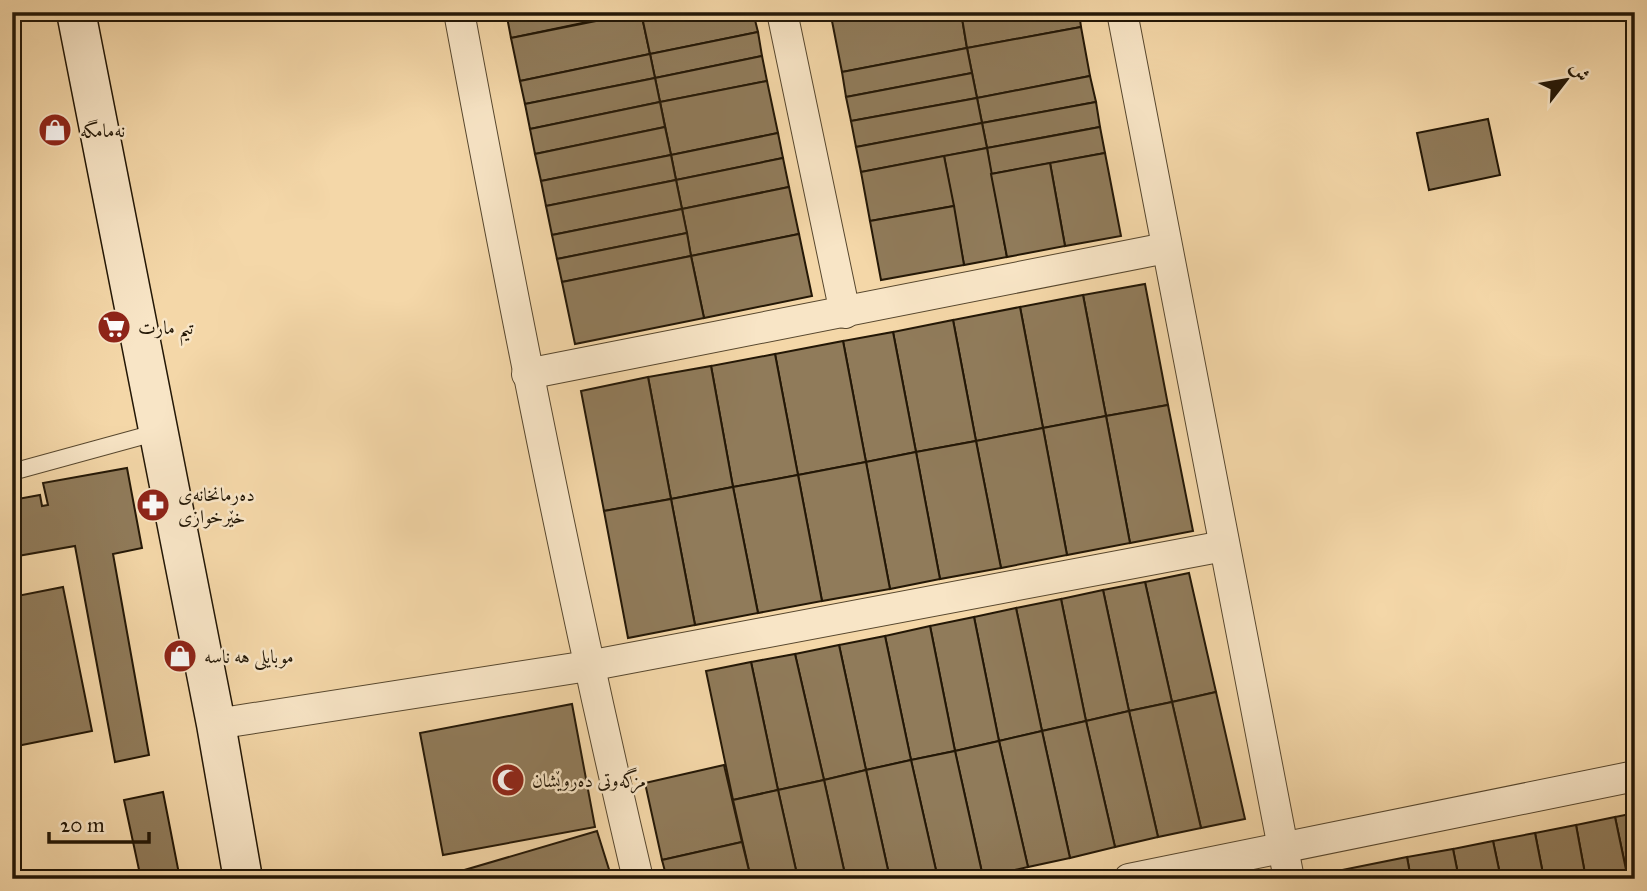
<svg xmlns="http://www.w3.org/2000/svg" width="1647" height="891" viewBox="0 0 1647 891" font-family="'IM FELL Great Primer',Amiri,serif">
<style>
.building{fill:#907b5a;stroke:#231706;stroke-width:2}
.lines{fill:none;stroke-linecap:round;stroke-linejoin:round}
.lane-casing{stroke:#57472e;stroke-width:18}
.street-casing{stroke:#57472e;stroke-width:32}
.secondary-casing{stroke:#231706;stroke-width:41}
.lane{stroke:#f8e5c6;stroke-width:16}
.street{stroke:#f8e5c6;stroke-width:30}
.secondary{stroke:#f8e5c6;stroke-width:38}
.labels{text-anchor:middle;stroke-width:5;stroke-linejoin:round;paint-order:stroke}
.poi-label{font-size:19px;fill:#231706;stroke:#f8e5c6;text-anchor:start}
</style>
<rect width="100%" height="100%" fill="#f4d7a8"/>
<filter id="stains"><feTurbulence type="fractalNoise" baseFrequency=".00286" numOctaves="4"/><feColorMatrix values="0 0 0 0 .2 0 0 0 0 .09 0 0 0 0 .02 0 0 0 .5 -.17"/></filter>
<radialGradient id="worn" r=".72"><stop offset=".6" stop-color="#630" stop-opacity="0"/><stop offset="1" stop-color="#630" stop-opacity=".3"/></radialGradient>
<g class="building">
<path d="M506 12H635L511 38Z"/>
<path d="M641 12 650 54 520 81 511 38Z"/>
<path d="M641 12H753L758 32 650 54Z"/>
<path d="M830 12H879L832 21Z"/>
<path d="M879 12H961L967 48 842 72 832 21Z"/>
<path d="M961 12H1079L1081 27 967 48Z"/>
<path d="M1081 27 1090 76 977 98 967 48Z"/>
<path d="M758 32 762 56 655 78 650 54Z"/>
<path d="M967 48 972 73 846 97 842 72Z"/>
<path d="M650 54 655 78 525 104 520 81Z"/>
<path d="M762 56 767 81 660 102 655 78Z"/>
<path d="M972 73 977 98 851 121 846 97Z"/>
<path d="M1090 76 1096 102 982 123 977 98Z"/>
<path d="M655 78 660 102 530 129 525 104Z"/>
<path d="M767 81 778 133 671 155 660 102Z"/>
<path d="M977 98 982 123 856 147 851 121Z"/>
<path d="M660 102 665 127 535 154 530 129Z"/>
<path d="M1096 102 1100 127 987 148 982 123Z"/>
<path d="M1488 119 1500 175 1429 190 1417 133Z"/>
<path d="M982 123 987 148 861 172 856 147Z"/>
<path d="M665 127 671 155 541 181 535 154Z"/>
<path d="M1100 127 1105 153 991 174 987 148Z"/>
<path d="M778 133 783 158 676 180 671 155Z"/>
<path d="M987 148 1007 257 964 265 944 156Z"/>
<path d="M1105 153 1121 236 1065 246 1050 163Z"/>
<path d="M671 155 676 180 546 206 541 181Z"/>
<path d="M944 156 954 206 870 221 861 172Z"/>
<path d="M783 158 789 187 682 209 676 180Z"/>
<path d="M1050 163 1065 246 1007 257 991 174Z"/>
<path d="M676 180 682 209 552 235 546 206Z"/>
<path d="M789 187 799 234 691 256 682 209Z"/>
<path d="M954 206 964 265 881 280 870 221Z"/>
<path d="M682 209 687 233 557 259 552 235Z"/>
<path d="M687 233 691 256 562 282 557 259Z"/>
<path d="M799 234 812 296 704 318 691 256Z"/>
<path d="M691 256 704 318 575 344 562 282Z"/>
<path d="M1145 284 1168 405 1106 416 1083 295Z"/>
<path d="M1083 295 1106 416 1043 428 1020 307Z"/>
<path d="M1020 307 1043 428 976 441 953 320Z"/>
<path d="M953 320 976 441 916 452 893 332Z"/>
<path d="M893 332 916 452 866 462 843 341Z"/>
<path d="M843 341 866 462 798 475 775 354Z"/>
<path d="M775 354 798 475 733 487 711 366Z"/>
<path d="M711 366 733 487 671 499 648 377Z"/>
<path d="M648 377 671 499 604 511 581 391Z"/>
<path d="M1168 405 1193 531 1130 543 1106 416Z"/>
<path d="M1106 416 1130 543 1067 555 1043 428Z"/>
<path d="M1043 428 1067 555 1001 568 976 441Z"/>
<path d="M976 441 1001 568 940 579 916 452Z"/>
<path d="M916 452 940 579 890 589 866 462Z"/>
<path d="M866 462 890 589 822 601 798 475Z"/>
<path d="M127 468 142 548 113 554 149 755 115 762 75 546 12 557V500L40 495 42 506 48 505 43 483Z"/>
<path d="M798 475 822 601 758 613 733 487Z"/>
<path d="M733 487 758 613 695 625 671 499Z"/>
<path d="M671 499 695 625 628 638 604 511Z"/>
<path d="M1189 573 1216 692 1172 702 1145 582Z"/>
<path d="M1145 582 1172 702 1129 711 1103 590Z"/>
<path d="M63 587 92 731 12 747V597Z"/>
<path d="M1103 590 1129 711 1086 721 1061 599Z"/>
<path d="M1061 599 1086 721 1042 731 1016 608Z"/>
<path d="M1016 608 1042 731 999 741 974 617Z"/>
<path d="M974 617 999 741 955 751 930 626Z"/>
<path d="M930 626 955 751 911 760 885 636Z"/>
<path d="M885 636 911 760 866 770 839 645Z"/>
<path d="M839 645 866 770 824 780 795 654Z"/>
<path d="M795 654 824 780 778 790 751 662Z"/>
<path d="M751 662 778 790 733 800 706 671Z"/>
<path d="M1216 692 1245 819 1201 828 1172 702Z"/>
<path d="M1172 702 1201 828 1158 837 1129 711Z"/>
<path d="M572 704 595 827 443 855 420 733Z"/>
<path d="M1129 711 1158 837 1115 847 1086 721Z"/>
<path d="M1086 721 1115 847 1070 858 1042 731Z"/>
<path d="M1042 731 1070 858 1028 867 999 741Z"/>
<path d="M999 741 1028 867 983 877 955 751Z"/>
<path d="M955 751 983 877 975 879H938L911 760Z"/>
<path d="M911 760 938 879H890L866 770Z"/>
<path d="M724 765 742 842 662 860 645 783Z"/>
<path d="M866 770 890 879H846L824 780Z"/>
<path d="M824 780 846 879H798L778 790Z"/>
<path d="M778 790 798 879H751L733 800Z"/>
<path d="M163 792 180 879H141L124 800Z"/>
<path d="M1635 813V879H1628L1615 817Z"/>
<path d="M1615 817 1628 879H1586L1576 825Z"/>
<path d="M1576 825 1586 879H1544L1535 833Z"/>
<path d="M597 831 612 879H445L444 876Z"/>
<path d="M1535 833 1544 879H1501L1493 841Z"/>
<path d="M1493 841 1501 879H1459L1453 849Z"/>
<path d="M742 842 751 879H667L662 860Z"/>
<path d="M1453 849 1459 879H1411L1407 857Z"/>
<path d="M1407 857 1411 879H1322V874Z"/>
</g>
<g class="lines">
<defs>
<path id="lane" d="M12 472 158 432"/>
<g id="street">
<path d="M459 12C513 302 570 591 638 879"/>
<path d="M782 12 845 313"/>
<path d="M1122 12 1289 879"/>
<path d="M527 374 1166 248"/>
<path d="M216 724 588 666 1224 546"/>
<path d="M1129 879 1635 776"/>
</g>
<path id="secondary" d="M76 12 216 724 243 879"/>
</defs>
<use href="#lane" class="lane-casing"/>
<use href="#street" class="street-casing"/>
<use href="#secondary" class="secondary-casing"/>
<use href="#lane" class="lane"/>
<use href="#street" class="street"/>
<use href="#secondary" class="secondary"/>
</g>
<defs>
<symbol id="shop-disc" viewBox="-11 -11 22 22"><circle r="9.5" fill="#8f2418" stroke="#f8e5c6"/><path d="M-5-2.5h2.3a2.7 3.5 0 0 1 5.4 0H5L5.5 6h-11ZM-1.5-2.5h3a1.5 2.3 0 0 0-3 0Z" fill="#fff"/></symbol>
<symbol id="supermarket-disc" viewBox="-11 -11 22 22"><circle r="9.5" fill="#8f2418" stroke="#f8e5c6"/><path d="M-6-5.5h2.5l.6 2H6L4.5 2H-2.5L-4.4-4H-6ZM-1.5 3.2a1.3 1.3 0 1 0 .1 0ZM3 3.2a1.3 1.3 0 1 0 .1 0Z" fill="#fff"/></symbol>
<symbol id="pharmacy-disc" viewBox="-11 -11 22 22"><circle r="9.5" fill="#8f2418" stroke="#f8e5c6"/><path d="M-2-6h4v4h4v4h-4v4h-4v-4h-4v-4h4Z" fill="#fff"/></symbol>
<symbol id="mosque-disc" viewBox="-11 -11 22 22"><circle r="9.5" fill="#8f2418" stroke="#f8e5c6"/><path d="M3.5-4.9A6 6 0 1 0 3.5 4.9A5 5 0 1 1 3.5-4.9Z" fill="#fff"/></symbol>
</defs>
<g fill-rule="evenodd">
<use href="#shop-disc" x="36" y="111" width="38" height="38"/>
<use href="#supermarket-disc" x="95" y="308" width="38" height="38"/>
<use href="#pharmacy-disc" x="134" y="486" width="38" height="38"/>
<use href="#shop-disc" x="161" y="637" width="38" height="38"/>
<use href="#mosque-disc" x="489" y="761" width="38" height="38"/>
</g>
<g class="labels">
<g class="poi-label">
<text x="80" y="137">نەمامگە</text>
<text x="138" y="334">تیم مارت</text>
<text x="178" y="501">دەرمانخانەی<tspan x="178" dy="22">خێرخوازی</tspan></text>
<text x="204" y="663">موبایلی هه ناسه</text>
<text x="532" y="787">مزگەوتی دەروێشان</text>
</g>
</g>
<rect width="1647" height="891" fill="none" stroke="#f4d7a8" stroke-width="42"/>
<rect x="14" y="14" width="1619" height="863" fill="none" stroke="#231706" stroke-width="3.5"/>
<rect x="21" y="21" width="1605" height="849" fill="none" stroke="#231706" stroke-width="2"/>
<g transform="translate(1566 80) rotate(59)" stroke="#f8e5c6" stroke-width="5" paint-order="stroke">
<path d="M0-5L12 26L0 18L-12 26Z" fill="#231706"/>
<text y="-10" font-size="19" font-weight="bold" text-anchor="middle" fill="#231706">ش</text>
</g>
<path d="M49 832v10h100v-10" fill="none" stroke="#231706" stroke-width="3.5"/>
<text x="60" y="832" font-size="21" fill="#231706" stroke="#f8e5c6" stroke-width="5" paint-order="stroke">20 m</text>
<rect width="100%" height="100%" filter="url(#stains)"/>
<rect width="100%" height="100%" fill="url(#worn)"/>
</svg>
